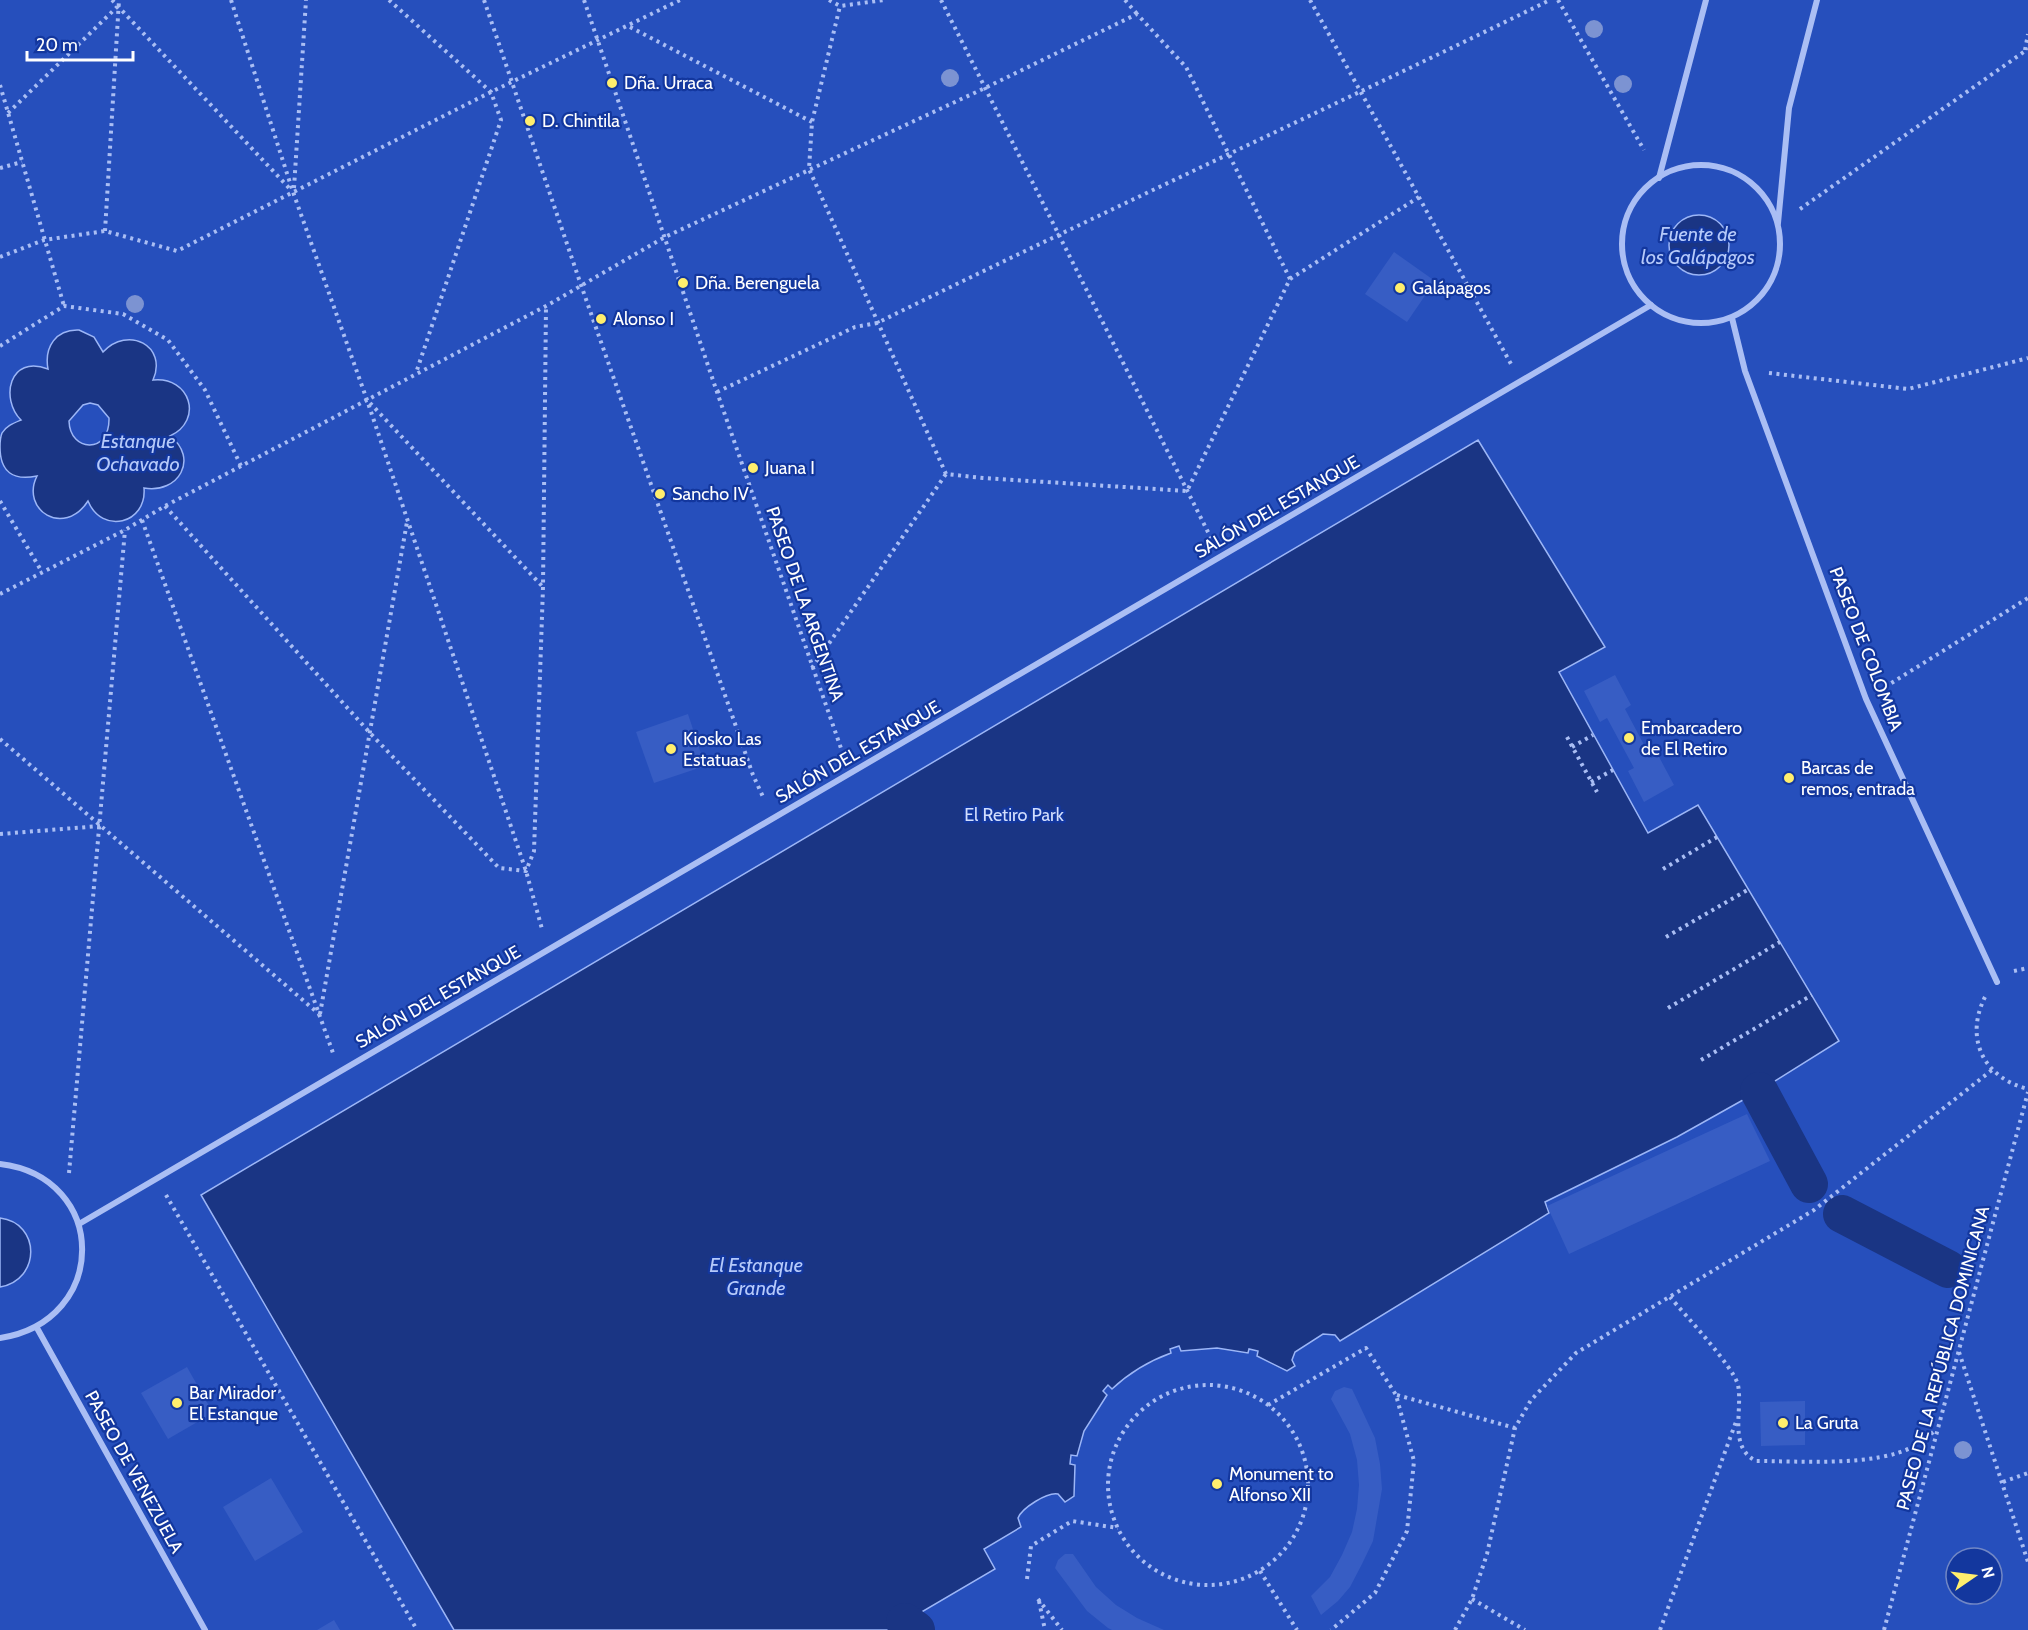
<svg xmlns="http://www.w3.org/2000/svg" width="2028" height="1630" viewBox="0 0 2028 1630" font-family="Cabin,sans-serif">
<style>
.green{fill:#264fbc;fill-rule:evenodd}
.water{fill:#1a3584;stroke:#9cb6f7;stroke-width:1.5;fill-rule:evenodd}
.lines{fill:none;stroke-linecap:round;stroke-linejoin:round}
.canal{stroke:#1a3584;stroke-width:38}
.building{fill:#375dc4}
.path{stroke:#aabef4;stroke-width:4;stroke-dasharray:3 4.5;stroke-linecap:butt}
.street{stroke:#aabef4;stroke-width:6}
.tree{fill:#7c93d2}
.poi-dot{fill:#ffee6d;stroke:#13379e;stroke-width:2}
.labels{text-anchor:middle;stroke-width:4.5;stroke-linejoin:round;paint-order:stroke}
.poi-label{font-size:18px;fill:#fff;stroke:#13379e;text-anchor:start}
.street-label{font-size:18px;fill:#fff;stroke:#13379e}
.park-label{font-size:18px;fill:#d2defd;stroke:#13379e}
.water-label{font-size:20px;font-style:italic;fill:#b6cafa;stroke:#13379e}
</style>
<rect width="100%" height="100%" fill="#13379e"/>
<path class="green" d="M0 0H2028V1630H0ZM1956 1558H1992V1594H1956Z"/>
<g class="water">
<circle cx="1699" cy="245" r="30"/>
<path d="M79 330 94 337 103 352C128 325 168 346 153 380 190 376 204 420 170 436 199 458 179 494 144 488 147 524 102 535 88 501 64 538 20 510 37 476 13 481 0 472 0 447 0 443 0 438 2 433 6 426 14 423 21 420 0 399 9 354 48 369 44 347 56 329 79 330ZM90 403 98 405 109 418C110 454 70 453 69 421L83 405Z"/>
<path d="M1478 440 1605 647 1559 672 1648 833 1698 805 1839 1041 1759 1091 1677 1137 1545 1202 1549 1213 1340 1341 1335 1335 1323 1334 1295 1352 1292 1360 1295 1366 1287 1371 1257 1356 1258 1351 1249 1349 1248 1353 1217 1348 1181 1351 1179 1346 1170 1349 1171 1353C1149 1361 1130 1372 1112 1389L1108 1385 1103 1391 1107 1395 1084 1431 1077 1456 1071 1455 1070 1464 1075 1465 1074 1496 1065 1502 1058 1494C1047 1492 1022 1508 1018 1518L1021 1527 984 1549 995 1569 891 1630H454L201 1195Z"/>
<path d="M0 1218C41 1223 41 1280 0 1287Z"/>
</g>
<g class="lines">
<g class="canal">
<path d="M1759 1091 1809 1184"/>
<path d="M1842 1214 1948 1269"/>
<path d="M905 1622 916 1630"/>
</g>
</g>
<g class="building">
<path d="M1394 252 1435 281 1407 322 1365 294Z"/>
<path d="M1615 675 1631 705 1625 709 1651 758 1658 755 1674 785 1644 802 1628 771 1634 768 1607 718 1600 722 1584 691Z"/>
<path d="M688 714 705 766 654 783 636 732Z"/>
<path d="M1747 1114 1770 1161 1569 1254 1547 1206Z"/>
<path d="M187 1367 213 1413 168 1439 141 1393Z"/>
<path d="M1344 1387 1352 1389 1375 1438 1380 1464 1382 1489 1373 1541 1362 1564 1350 1587 1338 1601 1321 1615 1311 1596 1330 1577 1342 1555 1352 1532 1357 1509 1359 1485 1357 1460 1350 1434 1331 1399 1335 1391Z"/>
<path d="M1805 1401V1445L1761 1446 1760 1402Z"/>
<path d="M271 1478 303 1532 255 1561 223 1507Z"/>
<path d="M1065 1554H1073L1096 1587 1116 1605 1137 1618 1164 1630H1112L1108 1628 1087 1611 1055 1568 1058 1560Z"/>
<path d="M334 1620 340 1630H317Z"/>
</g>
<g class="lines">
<g class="path">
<path d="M112 0 291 190"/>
<path d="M231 0 293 192 367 400 526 871 542 929"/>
<path d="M389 0 491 92 501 120 416 373"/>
<path d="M484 0 581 285 753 775 764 799"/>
<path d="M584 0 717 392 843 754"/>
<path d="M829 0 840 6 884 0"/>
<path d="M941 0 1211 538"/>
<path d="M1125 0 1137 14"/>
<path d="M1310 0 1511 364"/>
<path d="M1558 0 1644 150"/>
<path d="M630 27 812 122"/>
<path d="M2025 50 2028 34"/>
<path d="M0 85 64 306"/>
<path d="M8 113 117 7"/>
<path d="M0 168 22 162"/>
<path d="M294 188 306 0"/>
<path d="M1800 209 2028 49"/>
<path d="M105 231 119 0"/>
<path d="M0 257 44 240 105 231 177 251 491 92 680 0"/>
<path d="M1290 279 1419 197"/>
<path d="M0 346 64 306 123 314 168 340 205 390 241 466"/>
<path d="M1769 373 1908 389 2028 358"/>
<path d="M717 392 855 327 877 323C1100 213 1326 110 1550 0"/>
<path d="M370 403 543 587"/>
<path d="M0 501 42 572"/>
<path d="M165 506 371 734 499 868 526 871 534 851 543 587 546 306"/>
<path d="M142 520 333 1053"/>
<path d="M0 594 125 530 165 506 546 306 665 237 985 88 1137 14 1186 67 1290 279 1187 491 983 478 946 474 809 169 812 122 840 6"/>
<path d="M812 668 946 474"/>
<path d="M1885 687 2028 598"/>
<path d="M1567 737 1597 792"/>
<path d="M0 739 319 1014"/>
<path d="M1572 747 1593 735"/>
<path d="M1591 782 1613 770"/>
<path d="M0 834 100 826"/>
<path d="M1663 869 1717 837"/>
<path d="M1666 937 1749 889"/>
<path d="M2014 971 2028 968"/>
<path d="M1985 997C1964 1039 1984 1078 2028 1089"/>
<path d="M1668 1008 1780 942"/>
<path d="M320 1014 407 522"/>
<path d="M1701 1060 1812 995"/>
<path d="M69 1173 125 530"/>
<path d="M166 1195 417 1630"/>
<path d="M1670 1297C1685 1315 1733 1366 1738 1385 1743 1410 1728 1447 1756 1461 1798 1461 1878 1467 1914 1446 1921 1442 1929 1435 1936 1430"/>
<path d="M1959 1352 2028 1562"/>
<circle cx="1208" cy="1485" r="100"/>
<path d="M1397 1395 1515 1428"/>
<path d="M1268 1405 1366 1348 1396 1395 1414 1461 1407 1531 1375 1593 1331 1630"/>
<path d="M2003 1482 2028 1473"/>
<path d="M1260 1571 1297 1630"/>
<path d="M1027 1579 1031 1546 1072 1521 1118 1528"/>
<path d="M1038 1599 1062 1630"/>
<path d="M1472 1599 1525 1630"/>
<path d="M1039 1601 1045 1630"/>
<path d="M1455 1630 1472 1599 1487 1554 1515 1428 1531 1400 1576 1353 1814 1210 1992 1070"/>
<path d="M1660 1630 1737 1419"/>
<path d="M1884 1630 2028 1092"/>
</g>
<g class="street">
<circle cx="1701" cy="244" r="79"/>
<path d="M1659 178 1706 0"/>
<path d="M1778 223 1789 108 1817 0"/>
<path d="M1732 318 1745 371 1866 699 1997 982"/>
<path d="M0 1164C109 1177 110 1321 0 1338"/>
<path d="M79 1224 1651 305"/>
<path d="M37 1328 205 1630"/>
</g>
</g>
<g class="tree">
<circle cx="1594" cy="29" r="9"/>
<circle cx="950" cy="78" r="9"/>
<circle cx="1623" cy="84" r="9"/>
<circle cx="135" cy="304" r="9"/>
<circle cx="1963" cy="1450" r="9"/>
</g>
<g class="poi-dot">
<circle cx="612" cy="83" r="6"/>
<circle cx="530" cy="121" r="6"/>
<circle cx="683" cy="283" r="6"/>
<circle cx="1400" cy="288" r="6"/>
<circle cx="601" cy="319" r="6"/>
<circle cx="753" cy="468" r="6"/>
<circle cx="660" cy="494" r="6"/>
<circle cx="1629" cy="738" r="6"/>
<circle cx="671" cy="749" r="6"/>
<circle cx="1789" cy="778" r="6"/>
<circle cx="177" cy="1403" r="6"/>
<circle cx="1783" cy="1423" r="6"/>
<circle cx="1217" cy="1484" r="6"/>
</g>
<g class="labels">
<g class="poi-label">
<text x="624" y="89">Dña. Urraca</text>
<text x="542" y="127">D. Chintila</text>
<text x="695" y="289">Dña. Berenguela</text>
<text x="1412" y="294">Galápagos</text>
<text x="613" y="325">Alonso I</text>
<text x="765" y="474">Juana I</text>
<text x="672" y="500">Sancho IV</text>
<text x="1641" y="734">Embarcadero<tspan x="1641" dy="21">de El Retiro</tspan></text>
<text x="683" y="745">Kiosko Las<tspan x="683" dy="21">Estatuas</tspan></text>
<text x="1801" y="774">Barcas de<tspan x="1801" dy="21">remos, entrada</tspan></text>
<text x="189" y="1399">Bar Mirador<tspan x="189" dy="21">El Estanque</tspan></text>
<text x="1795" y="1429">La Gruta</text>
<text x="1229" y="1480">Monument to<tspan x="1229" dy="21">Alfonso XII</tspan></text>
</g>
<g class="street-label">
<text transform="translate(1277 507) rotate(-30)" y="6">SALÓN DEL ESTANQUE</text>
<text transform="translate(805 604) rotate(71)" y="6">PASEO DE LA ARGENTINA</text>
<text transform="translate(1866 649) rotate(69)" y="6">PASEO DE COLOMBIA</text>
<text transform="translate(858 752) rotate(-30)" y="6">SALÓN DEL ESTANQUE</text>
<text transform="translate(438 997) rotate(-30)" y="6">SALÓN DEL ESTANQUE</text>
<text transform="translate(1943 1358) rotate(-75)" y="6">PASEO DE LA REPÚBLICA DOMINICANA</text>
<text transform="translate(134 1472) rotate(61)" y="6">PASEO DE VENEZUELA</text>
</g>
<g class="park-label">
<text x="1014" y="821">El Retiro Park</text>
</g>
<g class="water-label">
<text x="1698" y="241">Fuente de<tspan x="1698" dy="23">los Galápagos</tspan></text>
<text x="138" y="448">Estanque<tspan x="138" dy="23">Ochavado</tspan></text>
<text x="756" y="1272">El Estanque<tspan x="756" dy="23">Grande</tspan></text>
</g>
</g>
<g transform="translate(1974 1576) rotate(76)"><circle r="28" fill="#13379e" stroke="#7187c5" stroke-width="1.5"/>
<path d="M0-4.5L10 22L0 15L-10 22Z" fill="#ffee6d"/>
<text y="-9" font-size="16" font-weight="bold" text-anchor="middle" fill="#ffffff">N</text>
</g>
<path d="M27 51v9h106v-9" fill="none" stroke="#ffffff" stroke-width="3"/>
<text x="36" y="51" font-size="18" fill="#ffffff" stroke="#13379e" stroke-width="4.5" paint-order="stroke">20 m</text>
</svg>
